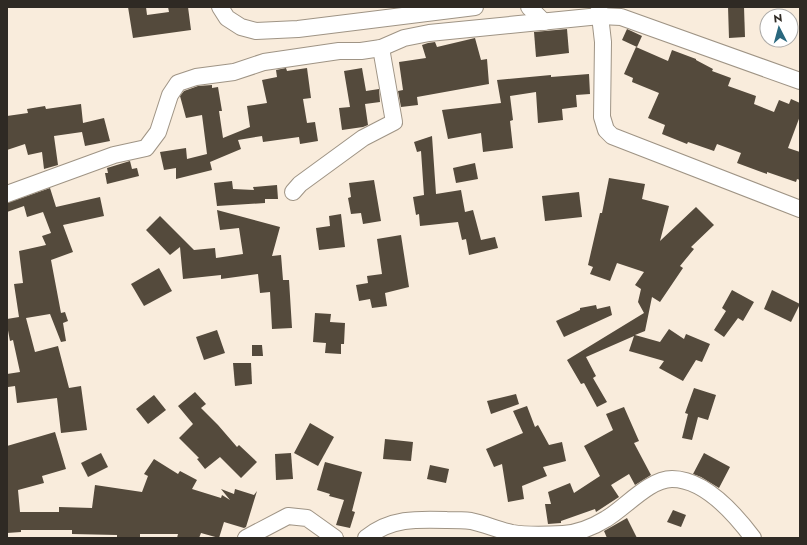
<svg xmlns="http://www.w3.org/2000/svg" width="807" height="545" viewBox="0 0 807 545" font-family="Jost,sans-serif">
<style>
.building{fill:#544a3c}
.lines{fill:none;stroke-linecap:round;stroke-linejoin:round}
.minor-casing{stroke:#9f9485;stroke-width:18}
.minor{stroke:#fff;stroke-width:16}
</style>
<rect width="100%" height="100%" fill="#f9ecdc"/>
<g class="building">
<path d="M128 7H146L147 15 169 12 168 7H188L191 30 133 38Z"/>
<path d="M728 7H744L745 37 729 38Z"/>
<path d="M567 29 569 53 536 57 534 32Z"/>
<path d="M627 29 642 36 637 47 622 40Z"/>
<path d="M475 38 481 60 487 59 489 84 417 97 418 105 401 107 398 91 403 90 399 62 426 58 422 45 428 43 435 42 437 47Z"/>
<path d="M636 47 668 61 672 50 696 59V60L713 69 712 71 731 78 728 86 756 96 754 104 774 112 779 100 789 104 791 99 800 103V116L788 148 800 152V180L797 179 796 182 767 172V174L737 163 741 153 717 144 714 151 688 142 687 144 662 134 665 125 648 118 659 93 632 82 633 78 624 74Z"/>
<path d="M286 68 287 71 307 68 311 98 303 99 307 123 315 122 318 141 300 144 299 137 263 142 262 136 238 140 241 149 210 162 212 170 176 179V168L164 170 160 152 186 148 187 159 207 154 202 115 186 118 180 96 184 91 198 86 212 85V88L218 87 222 111H219L223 138 250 127 247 106 267 103 262 80 277 77 276 70Z"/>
<path d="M362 68 366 91 379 89 380 102 365 104 368 125 363 127 342 130 339 108 350 107 344 71Z"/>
<path d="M589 74 590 94 576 95 577 107 562 109 563 120 538 123 536 92 510 96 513 120 510 121 513 148 483 152 481 133 448 139 442 110 501 103 497 80 551 75V77Z"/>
<path d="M81 104 83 123 104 118 110 141 85 146 82 132 54 136 58 165 44 169 42 152 28 155 25 144 7 150V116L28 113 27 109 45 106 46 109Z"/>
<path d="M432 136 436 194 461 190 465 212 473 210 481 240 495 237 498 248 469 255 466 239 462 240 458 222 420 226 419 214 416 215 413 197 424 195 421 151 417 152 414 142Z"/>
<path d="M130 161 132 169 137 168 139 176 107 184 105 173H108L107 168Z"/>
<path d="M475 163 478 179 456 183 453 168Z"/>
<path d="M609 178 645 184 642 199 669 206 660 241 696 207 714 225 691 247 694 249 680 266 683 268 660 302 652 297 645 331 635 335 660 342 669 329 684 339 686 334 710 344 702 362 696 360 683 381 659 368 664 361 629 351 634 336 586 357 596 376 593 378 607 402 597 407 584 383 581 384 567 360 644 313 638 302 641 289 635 285 644 272 617 263 610 281 590 274 593 267 588 265 600 213H602Z"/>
<path d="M374 180 381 221 363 224 361 213 351 214 348 198 351 197 349 183Z"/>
<path d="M232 181 233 189 254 190 253 187 277 185 278 199H265V203L217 206 214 183Z"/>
<path d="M50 188 56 207 100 197 104 216 63 225 73 252 51 260 61 313 65 312 68 321 63 323 66 341 61 342 50 314 26 318 35 352 58 346 69 388 81 386 87 430 61 433 57 398 17 403 15 386 8 387 7 378V374L20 372 13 340 10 341 7 325V319L19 317 14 284 23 283 19 251 46 245 42 236 51 233 43 212 27 217 24 206 7 212V203Z"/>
<path d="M579 192 582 217 545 221 542 196Z"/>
<path d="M217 210 280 227 272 256 281 255 283 280H289L292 328 272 329 270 292 260 293 258 274 221 279V275L183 279 180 247 170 255 146 230 160 216 194 250 215 248 216 258 243 254 239 228 220 230Z"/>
<path d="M341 214 345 247 319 250 316 228 330 226 329 216Z"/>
<path d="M401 235 409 287 385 293 387 306 372 308 370 299 359 301 356 285 368 283 367 276 382 274 377 239Z"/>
<path d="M159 268 172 291 144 306 131 284Z"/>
<path d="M732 290 754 302 743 321 738 318 724 337 714 330 726 311 722 308Z"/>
<path d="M772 290 800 304 791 322 764 309Z"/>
<path d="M596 305 597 309 610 306 612 315 564 337 556 321 580 310V308Z"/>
<path d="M315 313 331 314 330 322 345 323 344 344H341V354L325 353 326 343 313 342Z"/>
<path d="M217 330 225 353 204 360 196 337Z"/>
<path d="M252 345H262L263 356H252Z"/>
<path d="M233 363H251L252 384 235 386Z"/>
<path d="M694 388 716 395 708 420 698 417 692 440 682 438 688 414 685 413Z"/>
<path d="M195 392 206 404 201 408 218 425 237 447 239 445 257 462 241 478 220 457 205 469 197 459 199 458 179 438 193 424 178 406Z"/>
<path d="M516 394 519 404 491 414 487 401Z"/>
<path d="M154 395 166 410 148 424 136 409Z"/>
<path d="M527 406 535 427 538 425 549 445 562 442 566 461 543 467 547 476 522 486 524 499 508 502 502 464 494 467 486 449 523 433 513 411Z"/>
<path d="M624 407 639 441 634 443 651 475 635 485 629 474 611 485 619 497 596 512 595 509 561 521V523L548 524 545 504H551L548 492 570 483 574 493 600 476 584 446 613 430 606 414Z"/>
<path d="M310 423 334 437 318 466 294 453Z"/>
<path d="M55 432 66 469 42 476 44 483 18 490 20 512H59V507L92 508 95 485 142 492 148 476 144 474 154 459 178 474 180 471 197 480 192 489 221 498 222 495 230 500 221 489 234 494 235 489 254 495 257 491 246 527 244 528 224 522 219 538 201 533 199 538H177L178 534H140V538H117V535L72 534V530H21V532L7 533V446Z"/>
<path d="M385 439 413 442 411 461 383 459Z"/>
<path d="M101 453 108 467 88 477 81 463Z"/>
<path d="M291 453 293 479 276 480 275 454Z"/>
<path d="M704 453 730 467 719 488 701 477 693 474Z"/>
<path d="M325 462 362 472 352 511 355 512 350 528 336 525 344 500 329 496 330 494 317 490Z"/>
<path d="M430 465 449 469 446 483 427 479Z"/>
<path d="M673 510 686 515 681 527 667 522Z"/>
<path d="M627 518 637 538H607L604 531Z"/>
</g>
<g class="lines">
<defs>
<g id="minor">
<path d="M220 7 227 18 241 27 256 31 298 29 475 7"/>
<path d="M529 7 544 22"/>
<path d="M599 7 603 42 602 117 606 130 612 136 800 209"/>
<path d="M293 192 300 184 363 138 394 122 381 48"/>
<path d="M7 194 114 155 146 148 158 132 170 95 178 83 196 77 234 72 264 62 339 51H361L381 48 404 38 429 33 600 16 621 17 800 81"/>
<path d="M246 538 288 516 307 518 335 538"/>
<path d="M366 538C390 518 417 519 447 520 455 520 463 520 471 521 485 524 498 530 512 533 529 536 546 535 563 534 578 533 593 527 606 519 625 508 649 479 672 479 705 479 735 514 753 538"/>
</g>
</defs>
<use href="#minor" class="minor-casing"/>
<use href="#minor" class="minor"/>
</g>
<rect width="807" height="545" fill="none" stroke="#2f2a24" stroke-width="16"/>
<g transform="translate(779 28) rotate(354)"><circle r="19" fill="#ffffff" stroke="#acaaa7"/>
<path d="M0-3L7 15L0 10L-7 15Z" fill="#2a687e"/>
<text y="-6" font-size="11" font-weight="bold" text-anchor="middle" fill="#2f2a24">N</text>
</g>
</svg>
